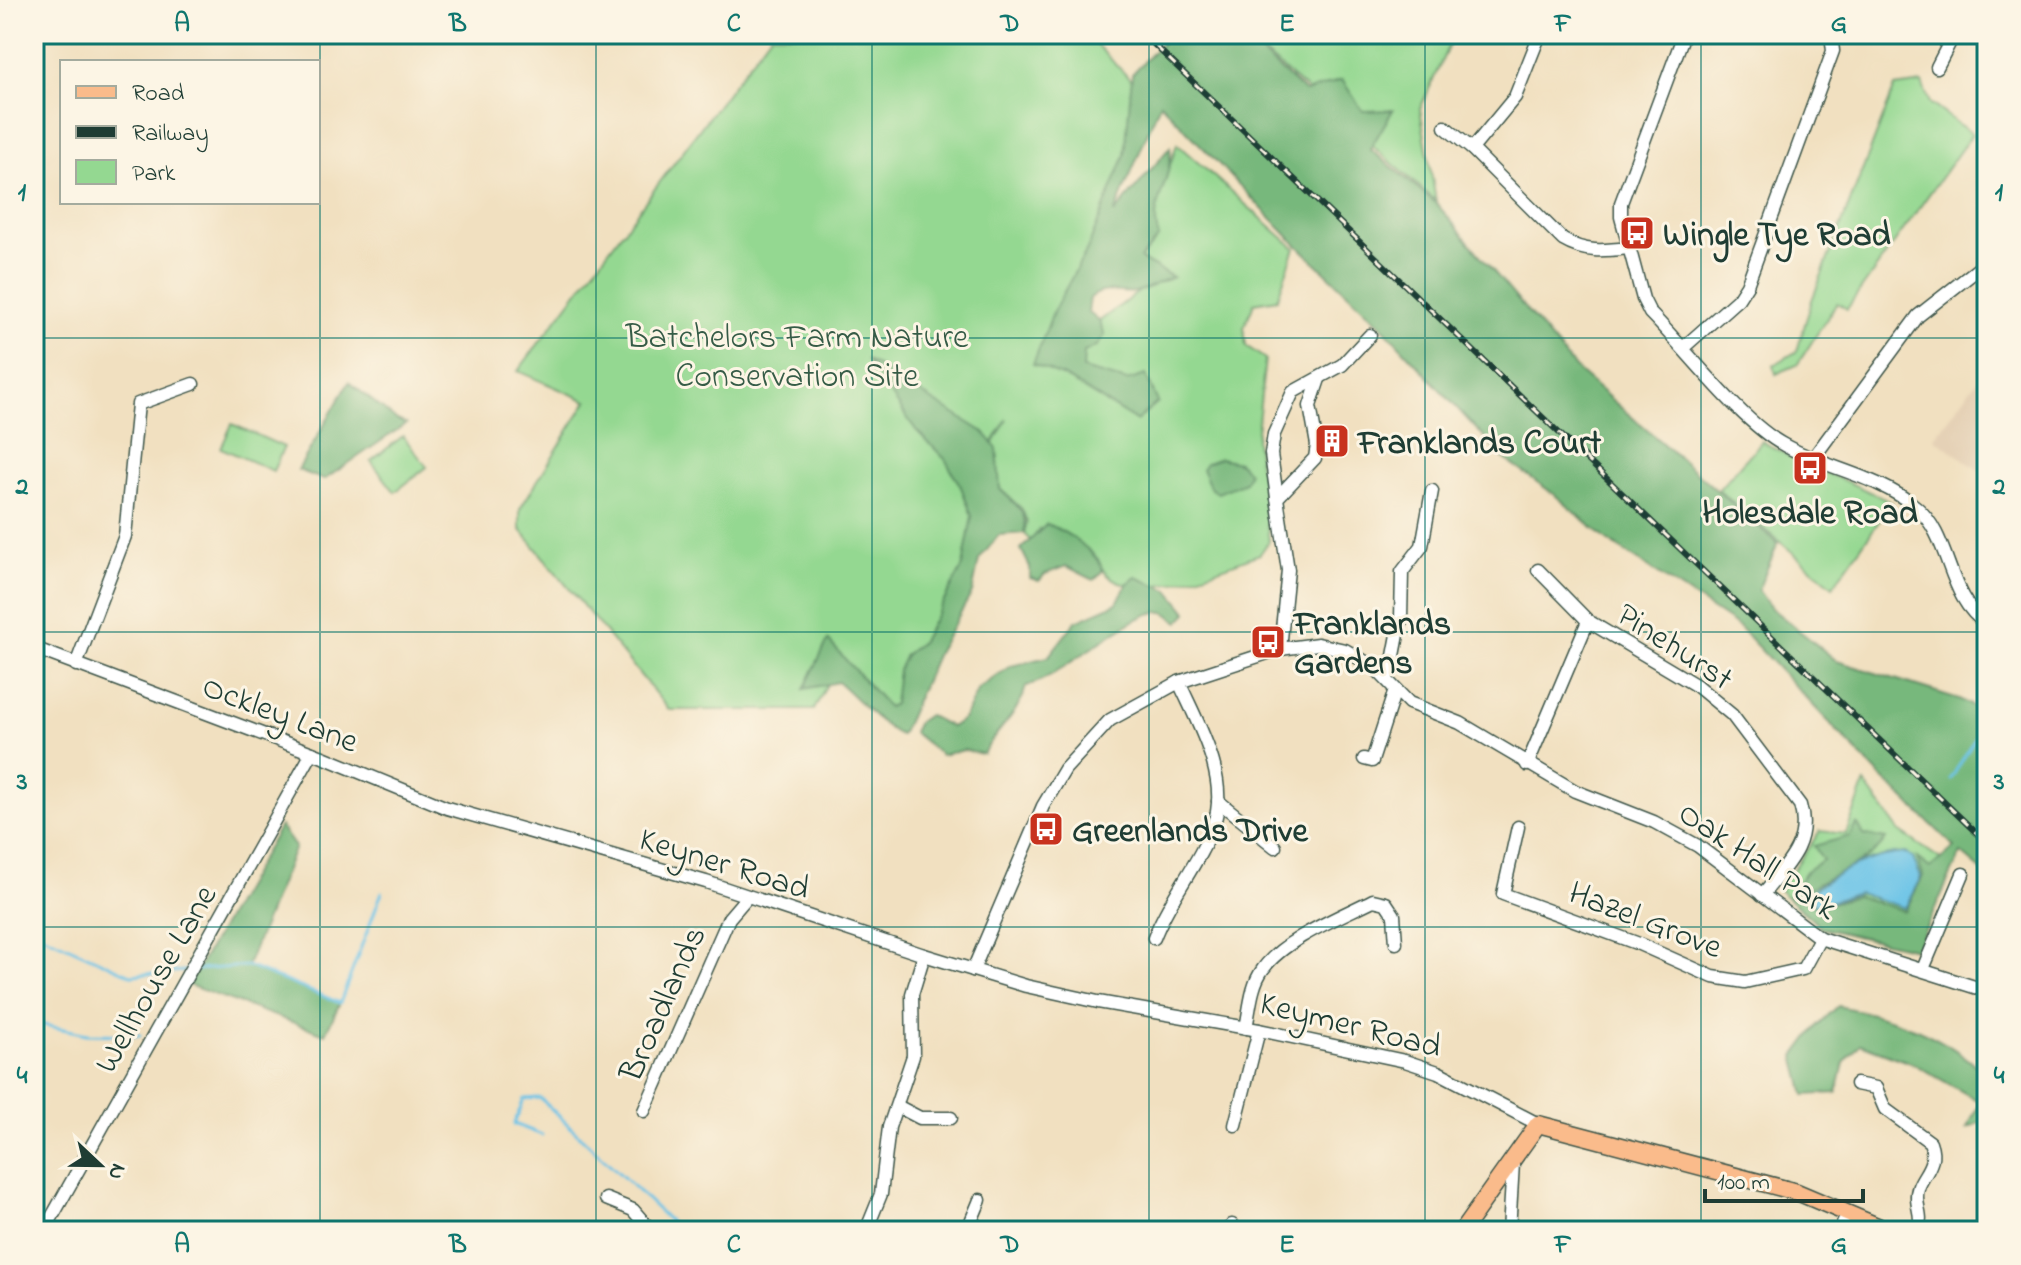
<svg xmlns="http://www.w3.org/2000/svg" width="2021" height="1265" viewBox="0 0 2021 1265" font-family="'Indie Flower',sans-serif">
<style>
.built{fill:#e5d1b6}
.green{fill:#94d891;stroke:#5a8a62;stroke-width:2;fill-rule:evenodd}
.forest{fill:#77b87b;stroke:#4b7a58;stroke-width:2}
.water{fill:#69c3e7;stroke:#44808e;stroke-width:2}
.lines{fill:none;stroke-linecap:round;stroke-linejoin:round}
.stream{stroke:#69c3e7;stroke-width:3}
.minor-casing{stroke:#3e5549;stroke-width:15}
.major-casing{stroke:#3e5549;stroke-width:19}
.minor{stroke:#fff;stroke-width:12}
.major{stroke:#fabb8b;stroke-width:16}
.rail-casing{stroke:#1f3d34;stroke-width:6}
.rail{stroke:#fcf5e5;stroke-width:3;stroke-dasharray:9;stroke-linecap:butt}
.grid{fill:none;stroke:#0f766e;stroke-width:2;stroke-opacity:0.55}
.labels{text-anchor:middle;stroke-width:6;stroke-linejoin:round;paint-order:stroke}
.poi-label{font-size:34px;font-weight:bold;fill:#1f3d34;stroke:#fcf5e5;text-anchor:start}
.park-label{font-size:34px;fill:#365c47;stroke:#fcf5e5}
.street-label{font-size:34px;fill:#1f3d34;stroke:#fcf5e5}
.neatline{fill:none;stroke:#0f766e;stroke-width:3}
.grid-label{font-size:26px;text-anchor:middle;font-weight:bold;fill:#0f766e}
</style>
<rect width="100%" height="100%" fill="#fcf5e5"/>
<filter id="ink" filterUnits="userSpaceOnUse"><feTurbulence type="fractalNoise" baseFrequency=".0125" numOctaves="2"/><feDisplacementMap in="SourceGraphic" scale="16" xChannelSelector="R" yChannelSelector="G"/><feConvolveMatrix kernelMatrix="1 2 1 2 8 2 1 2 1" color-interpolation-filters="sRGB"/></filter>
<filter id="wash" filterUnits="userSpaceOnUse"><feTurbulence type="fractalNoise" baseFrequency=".006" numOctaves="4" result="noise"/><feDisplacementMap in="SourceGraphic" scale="32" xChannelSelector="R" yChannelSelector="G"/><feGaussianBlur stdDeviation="1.8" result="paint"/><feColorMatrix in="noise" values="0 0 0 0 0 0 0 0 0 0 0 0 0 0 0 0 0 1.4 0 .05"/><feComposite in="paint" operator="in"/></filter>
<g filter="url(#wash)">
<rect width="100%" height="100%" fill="#f1e0c0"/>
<path class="built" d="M1987 367V476L1934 438Z"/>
<g class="green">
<path d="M771 34H1086L1137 86 1131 156 1043 363 1144 288 1172 277 1139 259 1177 144 1295 248 1277 299 1254 303 1244 328 1246 346 1265 359 1256 440 1269 541 1260 554C1222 566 1135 609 1103 570 1100 567 1100 562 1098 559 1081 541 1061 535 1039 529L1031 542 1024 533 1027 522 1022 509 1000 489 993 445 1007 419 969 481 988 535 893 721 833 672 814 710H669L520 529V509L587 401 518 371ZM1054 371 1147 411V412L1136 421Z"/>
<path d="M1242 34H1454L1420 109 1436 201Z"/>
<path d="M1922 83 1930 103 1972 134 1847 309 1837 303 1797 365 1776 374 1774 365 1797 351 1812 300 1895 87Z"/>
<path d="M232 424 284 447 273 471 221 448Z"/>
<path d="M403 436 427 467 395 492 371 461Z"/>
<path d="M1762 441C1803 467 1850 480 1892 503L1833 586 1718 490Z"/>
<path d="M1865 783 1899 831 1954 868 1872 940 1822 928 1779 890 1820 831 1846 834Z"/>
</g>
<g class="forest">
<path d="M1170 34H1240L1305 92 1342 80 1363 111 1393 110 1370 149 1436 203 1575 368 1778 543 1758 590 1771 608 1837 661 1959 699 1987 714V875L1961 853 1916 949 1822 928 1788 898 1807 870 1823 860 1814 846 1850 836 1856 824 1864 835 1886 839C1870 865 1830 873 1805 892L1816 907 1856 896 1905 911 1923 876 1917 858 1930 868 1955 847 1877 773 1740 628 1607 540 1555 495 1501 456 1379 323 1297 245 1160 103 1114 214 1170 147C1174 179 1147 206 1159 237L1140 259 1173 277C1161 281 1147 290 1135 292 1117 295 1107 285 1090 298L1088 312 1099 321 1105 335 1097 346 1084 352 1083 369 1127 381 1146 375 1158 402 1136 421 1066 378 1033 364 1054 310 1087 250 1125 155 1132 74Z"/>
<path d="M866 359 985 433 997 449 1000 489C1014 504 1029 511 1024 533L999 535 979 560 972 593 937 653 901 735C887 732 853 694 838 682L804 689 828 640 888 707 894 704 898 670 905 655 922 641 963 566 972 516 961 487 945 459 916 430Z"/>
<path d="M349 382 395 419 406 424 324 480 298 470Z"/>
<path d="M1220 458 1238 462 1249 472 1245 482 1218 493 1211 489 1202 469 1206 463Z"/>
<path d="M1047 524C1067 532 1095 550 1103 570L1094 580 1066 566 1045 574 1039 581 1030 578V567L1021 549Z"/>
<path d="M1136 577 1169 590 1188 613 1179 622C1174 619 1168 613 1163 612 1137 606 1058 680 1026 686 1019 715 997 728 983 754L964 750 941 755 913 732 918 722 928 715 951 727 964 718 978 689 1011 666 1048 657 1076 621 1117 603 1127 584Z"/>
<path d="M280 826 295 847 247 966 340 1003 325 1034 188 985Z"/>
<path d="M1838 1006C1895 1018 1945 1034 1987 1076V1120L1967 1128 1980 1102 1914 1064 1860 1044 1844 1063 1837 1093 1805 1095 1795 1056 1818 1025Z"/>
</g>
<path class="water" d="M1906 853 1913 858 1921 877 1905 908 1858 893 1817 906 1807 894C1835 873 1870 855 1906 853Z"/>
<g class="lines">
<g class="stream">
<path d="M1951 779 1987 718"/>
<path d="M34 931 131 975 185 971"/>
<path d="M196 970 247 966 340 1003 382 892"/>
<path d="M34 1023 87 1034 140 1035"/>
<path d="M542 1135 514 1124 524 1099 540 1098 680 1231"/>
</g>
</g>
</g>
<g filter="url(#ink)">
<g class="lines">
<defs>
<g id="minor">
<path d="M1684 34 1621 203V217L1643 299 1650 313C1687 350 1741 422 1784 445 1826 469 1877 475 1916 507 1952 537 1946 598 1987 624"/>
<path d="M1937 67 1954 34"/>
<path d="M1445 127 1472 149 1563 240C1585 253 1603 251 1628 248"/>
<path d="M1472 149 1515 97 1540 34"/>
<path d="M1684 347 1738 299 1747 285 1833 51 1831 34"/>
<path d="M1814 457 1918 316 1987 262"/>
<path d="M1277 498 1271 454 1274 434 1293 392 1342 365 1370 335"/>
<path d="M1538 570 1588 621 1697 686 1732 715 1800 805C1812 843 1785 867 1762 895"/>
<path d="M34 648 323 757 447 808 706 882 924 955 1026 986 1098 1002 1259 1030 1405 1061 1438 1072 1538 1124"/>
<path d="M1280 649 1288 570 1277 498 1315 458 1317 445 1310 406 1319 379"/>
<path d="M76 665 125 536 138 404 193 384"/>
<path d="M1387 677 1393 661 1401 619 1402 572 1422 546 1432 491"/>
<path d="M1364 759 1372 761 1395 690"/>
<path d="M1527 765 1588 621"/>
<path d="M1218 801 1275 847"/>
<path d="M1518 827 1503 894 1639 944 1713 977 1745 982 1803 969 1820 938"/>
<path d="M1154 938C1169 898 1200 863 1214 823 1230 778 1197 722 1179 682"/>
<path d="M1923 969 1963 874"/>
<path d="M973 970 1043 806 1065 769 1110 720 1179 682 1280 649 1318 644 1345 650 1374 667 1409 703 1460 723 1575 791 1654 822 1698 846 1820 938 1987 991"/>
<path d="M1246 1028C1250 1009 1251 985 1263 969 1284 939 1340 917 1373 900L1386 903 1394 915 1396 943"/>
<path d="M1856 1084 1876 1088 1885 1109 1930 1142C1940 1169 1915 1177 1917 1199 1918 1212 1923 1217 1917 1231"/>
<path d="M897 1106 920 1118H951"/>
<path d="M644 1111 729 918 747 897"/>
<path d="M1235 1125 1259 1030"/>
<path d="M606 1199 633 1210 651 1231"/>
<path d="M1232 1225 1239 1231"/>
<path d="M44 1231 312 753"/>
<path d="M866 1231 881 1194 889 1127 913 1056 912 994 924 955"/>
<path d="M967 1231 980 1200"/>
<path d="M1509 1231 1513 1163"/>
<path d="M1840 1231 1848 1213"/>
</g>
<path id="major" d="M1462 1231 1538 1124 1797 1192 1889 1231"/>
</defs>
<use href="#minor" class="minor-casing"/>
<use href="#major" class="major-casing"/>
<use href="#minor" class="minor"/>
<use href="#major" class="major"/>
<defs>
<path id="rail" d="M1143 34 1987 843"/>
</defs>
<use href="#rail" class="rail-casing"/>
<use href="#rail" class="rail"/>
</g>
</g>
<path class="grid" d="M320 34V1231M596 34V1231M872 34V1231M1149 34V1231M1425 34V1231M1701 34V1231M34 338H1987M34 632H1987M34 927H1987"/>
<defs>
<symbol id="bus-square" viewBox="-11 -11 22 22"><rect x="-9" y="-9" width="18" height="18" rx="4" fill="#c8321e" stroke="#fcf5e5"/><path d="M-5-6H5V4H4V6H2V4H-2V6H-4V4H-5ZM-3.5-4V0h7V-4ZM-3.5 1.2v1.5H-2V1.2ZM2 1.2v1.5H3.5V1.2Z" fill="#fff"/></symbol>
<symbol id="building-square" viewBox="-11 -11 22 22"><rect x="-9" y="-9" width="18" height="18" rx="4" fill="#c8321e" stroke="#fcf5e5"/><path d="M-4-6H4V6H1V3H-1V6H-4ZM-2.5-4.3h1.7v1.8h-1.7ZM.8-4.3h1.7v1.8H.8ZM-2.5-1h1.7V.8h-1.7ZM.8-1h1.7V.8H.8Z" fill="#fff"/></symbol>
</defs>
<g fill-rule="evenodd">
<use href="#bus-square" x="1617" y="213" width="40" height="40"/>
<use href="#building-square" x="1312" y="421" width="40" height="40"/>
<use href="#bus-square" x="1790" y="448" width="40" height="40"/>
<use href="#bus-square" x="1248" y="622" width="40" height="40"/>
<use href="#bus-square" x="1026" y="809" width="40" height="40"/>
</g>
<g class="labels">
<g class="poi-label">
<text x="1663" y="245">Wingle Tye Road</text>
<text x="1358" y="453">Franklands Court</text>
<text x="1810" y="523" text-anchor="middle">Holesdale Road</text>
<text x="1294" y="634">Franklands<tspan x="1294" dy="39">Gardens</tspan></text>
<text x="1072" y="841">Greenlands Drive</text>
</g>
<g class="park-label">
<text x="797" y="347">Batchelors Farm Nature<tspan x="797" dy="39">Conservation Site</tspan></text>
</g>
<g class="street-label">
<text transform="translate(1676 645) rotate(33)" y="12">Pinehurst</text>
<text transform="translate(281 712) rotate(21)" y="12">Ockley Lane</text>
<text transform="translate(1759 859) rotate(34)" y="12">Oak Hall Park</text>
<text transform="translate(725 862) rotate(17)" y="12">Keyner Road</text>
<text transform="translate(1646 918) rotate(21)" y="12">Hazel Grove</text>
<text transform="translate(154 978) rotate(-60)" y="12">Wellhouse Lane</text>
<text transform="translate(661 1003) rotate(-66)" y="12">Broadlands</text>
<text transform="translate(1351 1023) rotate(14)" y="12">Keymer Road</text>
</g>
</g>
<rect width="2021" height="1265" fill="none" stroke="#fcf5e5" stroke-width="88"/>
<rect x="60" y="60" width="260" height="144" fill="#fcf5e5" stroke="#a4ab9e" stroke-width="2"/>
<rect x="76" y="86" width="40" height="12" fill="#fabb8b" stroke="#a4ab9e" stroke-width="2"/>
<text x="132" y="100" font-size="24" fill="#1f3d34">Road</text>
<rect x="76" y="126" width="40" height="12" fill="#1f3d34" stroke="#a4ab9e" stroke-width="2"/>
<text x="132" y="140" font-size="24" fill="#1f3d34">Railway</text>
<rect x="76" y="160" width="40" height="24" fill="#94d891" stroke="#a4ab9e" stroke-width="2"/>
<text x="132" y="180" font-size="24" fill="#1f3d34">Park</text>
<g transform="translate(100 1165) rotate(112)" stroke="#fcf5e5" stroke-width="6" paint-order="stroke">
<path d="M0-6L14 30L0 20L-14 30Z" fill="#1f3d34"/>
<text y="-12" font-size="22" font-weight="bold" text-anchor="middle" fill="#1f3d34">N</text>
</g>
<path d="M1705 1189v12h158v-12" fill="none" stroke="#1f3d34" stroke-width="4"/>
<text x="1717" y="1189" font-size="24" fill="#1f3d34" stroke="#fcf5e5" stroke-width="6" paint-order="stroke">100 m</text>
<rect x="44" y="44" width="1933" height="1177" class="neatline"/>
<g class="grid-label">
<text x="182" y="31">A</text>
<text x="458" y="31">B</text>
<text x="734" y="31">C</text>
<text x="1010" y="31">D</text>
<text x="1287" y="31">E</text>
<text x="1563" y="31">F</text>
<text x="1839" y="31">G</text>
<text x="22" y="200">1</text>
<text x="1999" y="200">1</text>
<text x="22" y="494">2</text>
<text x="1999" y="494">2</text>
<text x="22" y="789">3</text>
<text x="1999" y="789">3</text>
<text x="22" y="1083">4</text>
<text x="1999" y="1083">4</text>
<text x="182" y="1252">A</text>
<text x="458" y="1252">B</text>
<text x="734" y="1252">C</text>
<text x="1010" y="1252">D</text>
<text x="1287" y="1252">E</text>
<text x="1563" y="1252">F</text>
<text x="1839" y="1252">G</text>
</g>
</svg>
